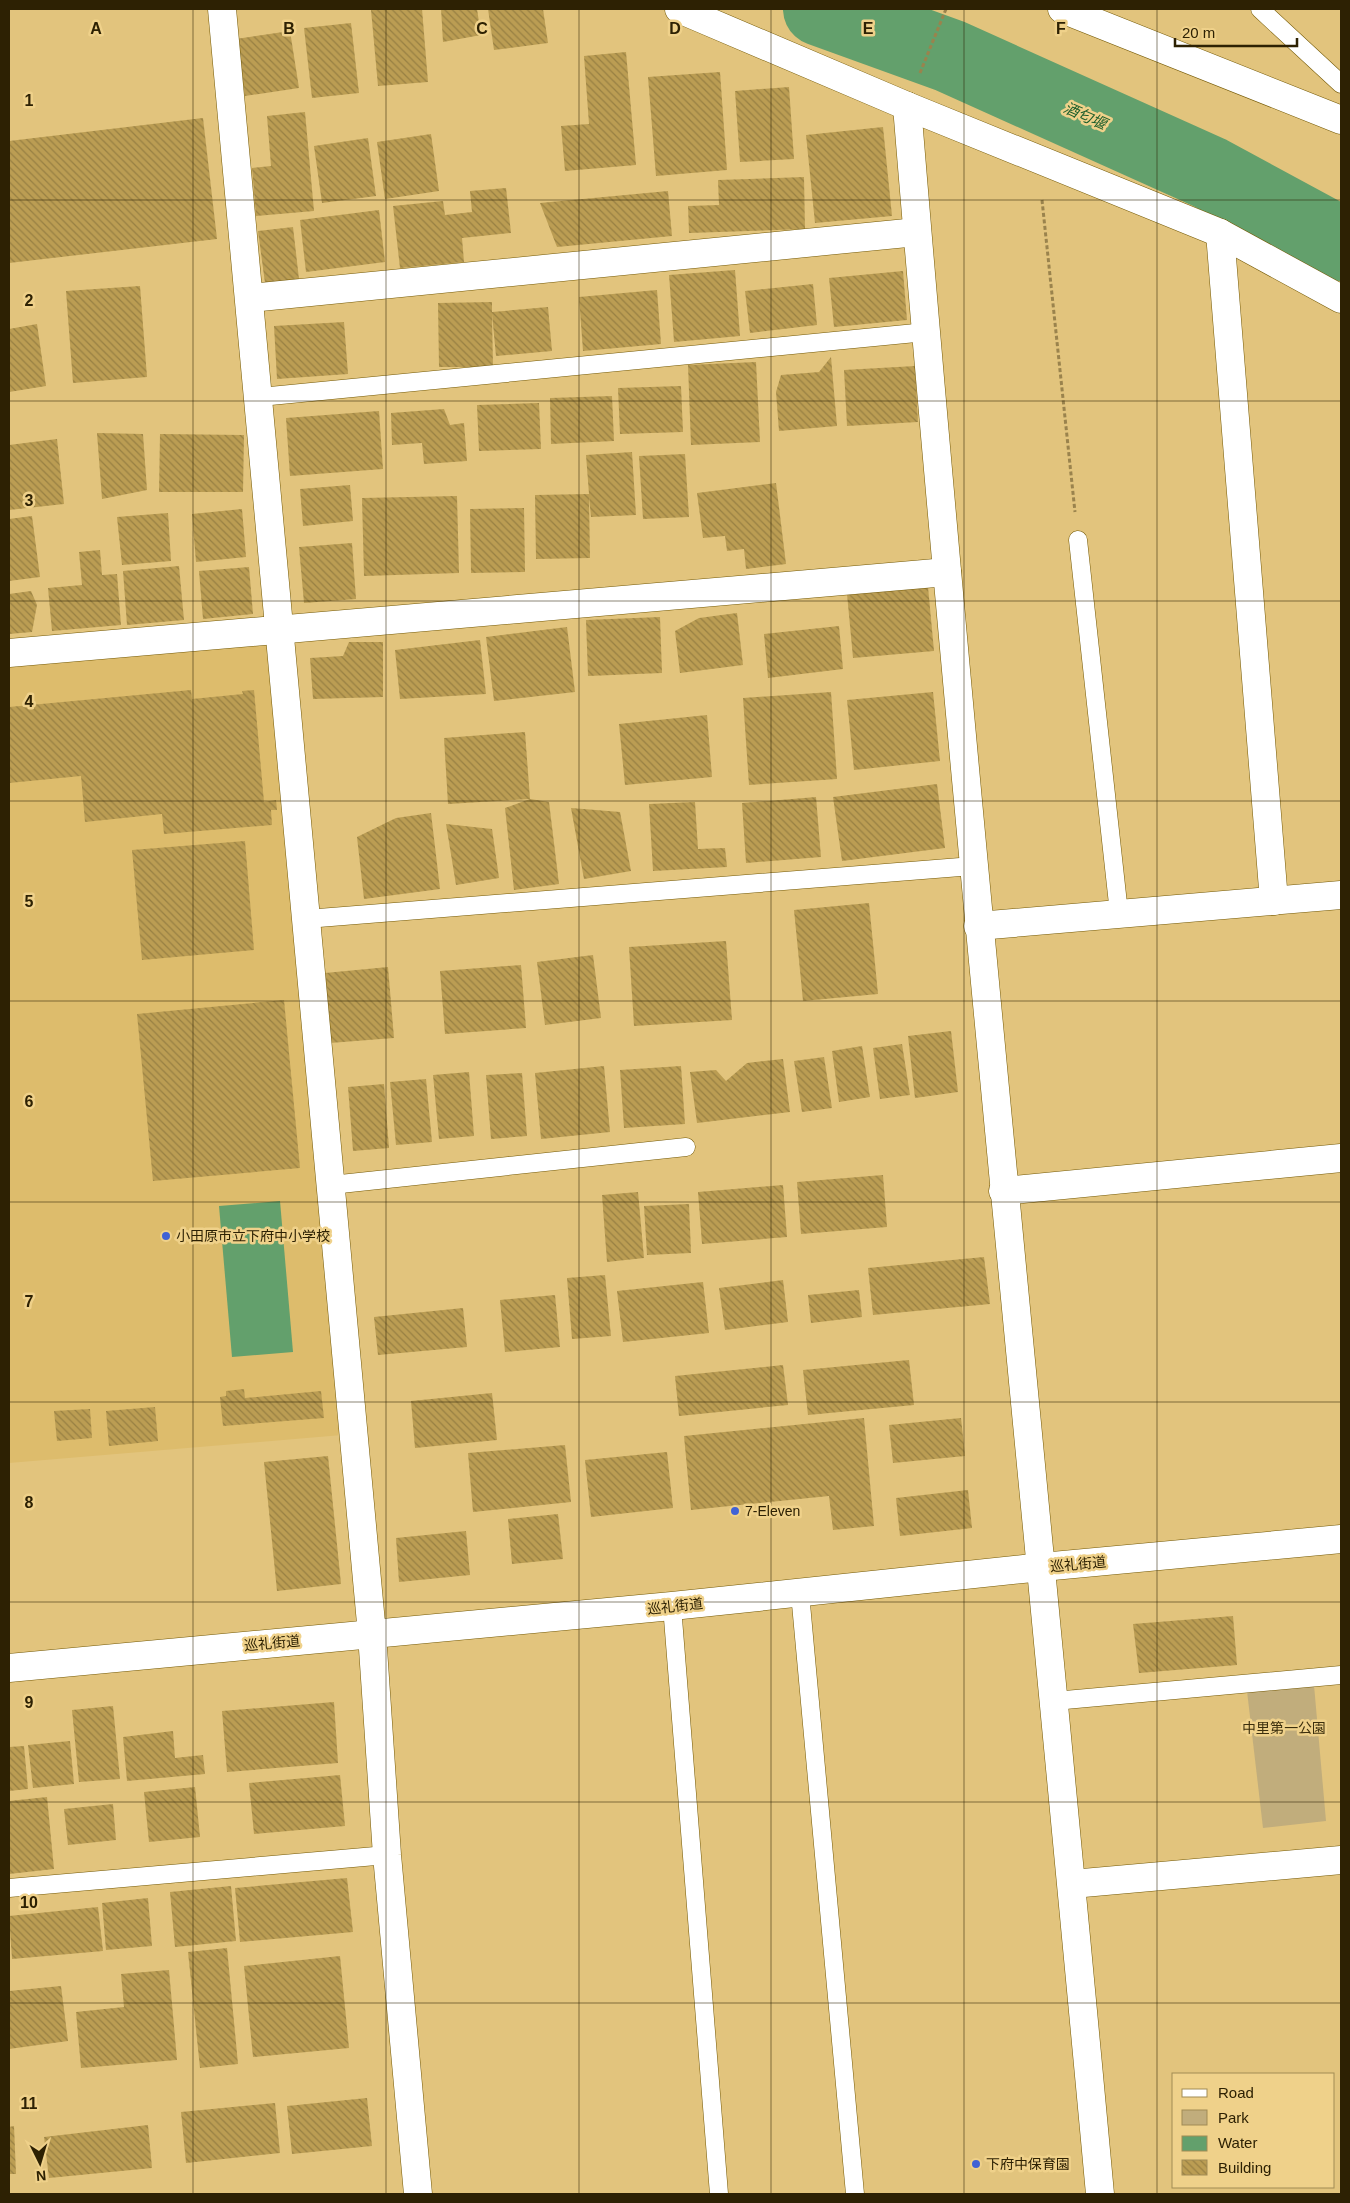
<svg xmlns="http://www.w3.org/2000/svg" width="1350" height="2203" viewBox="0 0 1350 2203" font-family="Helvetica,'Noto Sans JP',sans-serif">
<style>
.built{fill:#ddbc6c}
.park{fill:#c1ad7c}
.water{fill:#63a06c}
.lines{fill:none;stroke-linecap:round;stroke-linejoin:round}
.river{stroke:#63a06c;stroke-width:74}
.building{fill:url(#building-back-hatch)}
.service-casing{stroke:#745904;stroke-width:19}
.minor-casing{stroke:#745904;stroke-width:29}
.tertiary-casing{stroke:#745904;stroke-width:29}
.path{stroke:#9a834d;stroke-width:3;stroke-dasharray:4 2.5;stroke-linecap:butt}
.service{stroke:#fff;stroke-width:18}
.minor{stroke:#fff;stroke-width:28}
.tertiary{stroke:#fff;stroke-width:28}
.grid{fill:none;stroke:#2d2103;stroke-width:1;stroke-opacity:0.55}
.poi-dot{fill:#4162d5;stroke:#efd18a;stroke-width:2}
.labels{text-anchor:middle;stroke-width:5;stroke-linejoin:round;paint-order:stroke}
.poi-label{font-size:14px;fill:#2d2103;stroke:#efd18a;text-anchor:start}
.street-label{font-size:14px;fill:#2d2103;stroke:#efd18a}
.park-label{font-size:14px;fill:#3c2f0d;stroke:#efd18a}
.water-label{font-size:15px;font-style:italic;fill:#1d5e2c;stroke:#efd18a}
.grid-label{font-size:16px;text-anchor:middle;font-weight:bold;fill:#2d2103;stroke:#efd18a;stroke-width:5;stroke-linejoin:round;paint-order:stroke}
</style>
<defs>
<pattern id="building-back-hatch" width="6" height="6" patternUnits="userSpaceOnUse" patternTransform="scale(1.25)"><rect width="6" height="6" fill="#bb9d53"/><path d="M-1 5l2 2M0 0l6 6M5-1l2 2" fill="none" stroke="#988043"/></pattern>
</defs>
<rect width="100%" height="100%" fill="#e2c47d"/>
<path class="built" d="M267 643 342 1435 9 1463V667Z"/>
<path class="park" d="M1314 1685 1326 1821 1263 1828 1247 1691Z"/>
<path class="water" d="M280 1201 293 1352 232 1357 219 1206Z"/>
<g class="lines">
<path class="river" d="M820 9 950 56 1210 173 1341 244"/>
</g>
<g class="building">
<path d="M386 9H422L428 82 378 86 371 10Z"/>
<path d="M441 9H477L481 35 443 42Z"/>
<path d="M488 9H543L548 43 494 50Z"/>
<path d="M351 23 359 93 312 98 304 28Z"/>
<path d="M290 31 299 88 245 96 236 39Z"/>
<path d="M626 52 636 165 565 171 561 126 589 124 584 56Z"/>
<path d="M720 72 727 170 656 176 648 77Z"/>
<path d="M789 87 794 159 740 162 735 91Z"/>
<path d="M305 112 314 211 256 216 252 168 271 166 267 116Z"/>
<path d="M203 118 217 239 9 263V141Z"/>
<path d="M883 127 892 216 815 223 806 135Z"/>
<path d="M431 134 439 191 385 199 377 142Z"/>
<path d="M368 138 376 196 322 203 314 146Z"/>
<path d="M804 177 805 229 689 233 688 206 719 205 718 180Z"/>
<path d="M506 188 511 233 462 238 464 262 400 268 393 206 443 201 445 215 472 212 470 191Z"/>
<path d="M668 191 672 236 557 247 540 203Z"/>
<path d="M379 210 385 262 306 272 300 220Z"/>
<path d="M293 227 299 279 265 283 258 231Z"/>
<path d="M735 270 740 336 674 342 669 275Z"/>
<path d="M903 271 907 320 834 327 829 278Z"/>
<path d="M813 284 817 325 750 333 745 291Z"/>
<path d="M140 286 147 377 73 383 66 291Z"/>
<path d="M657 290 661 344 583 351 579 297Z"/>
<path d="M492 302V312L548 307 552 351 496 356 492 314 493 367H439L438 303Z"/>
<path d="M344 322 348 374 277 379 274 326Z"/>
<path d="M37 324 46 386 9 392V329Z"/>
<path d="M831 357 837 426 779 431 776 392 781 375 819 372Z"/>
<path d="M756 362 760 442 691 445 688 365Z"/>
<path d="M915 366 918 422 847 426 844 370Z"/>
<path d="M681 386 683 432 620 434 618 388Z"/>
<path d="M612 396 614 441 551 444 550 398Z"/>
<path d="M539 403 541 449 479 451 477 405Z"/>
<path d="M444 409 450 425 464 423 467 461 424 464 422 443 392 445 391 413Z"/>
<path d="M379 411 383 469 290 476 286 418Z"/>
<path d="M97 433 143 434 147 490 102 499Z"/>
<path d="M160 434 244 435 243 492H159Z"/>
<path d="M57 439 64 504 9 510V445Z"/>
<path d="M632 452 636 515 591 517 589 497 590 558 536 559 535 495 589 494 586 455Z"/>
<path d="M685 454 689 517 643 519 639 456Z"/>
<path d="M776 483 786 564 746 569 744 549 727 551 725 536 703 538 697 493Z"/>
<path d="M350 485 353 521 303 526 300 489Z"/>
<path d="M457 496 459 573 364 576 362 498Z"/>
<path d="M524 508 525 572 471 573 470 509Z"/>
<path d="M242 509 246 557 196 562 192 514Z"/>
<path d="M168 513 171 561 122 565 117 517Z"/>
<path d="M32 516 40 577 9 581V519Z"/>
<path d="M352 543 356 599 304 603 299 547Z"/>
<path d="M100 550 102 575 117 574 121 625 52 631 48 588 82 585 79 552Z"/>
<path d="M179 566 184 620 127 625 123 571Z"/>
<path d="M249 567 253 614 203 619 199 571Z"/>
<path d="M928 587 934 651 853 658 847 594Z"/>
<path d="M31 591 37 605 32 632 9 634V594Z"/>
<path d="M737 613 743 665 680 673 675 631 699 618Z"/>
<path d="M660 617 662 673 588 676 586 620Z"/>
<path d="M839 626 843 669 768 678 764 634Z"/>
<path d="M567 627 575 692 494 701 486 637Z"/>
<path d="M480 640 486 694 400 699 395 650Z"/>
<path d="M349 642H383V697L313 699 310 658 343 656Z"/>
<path d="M191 690 192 699 243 694 242 691 254 690 264 802 276 800 277 810H271L272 825 164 834 162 814 85 822 81 776 9 783V707Z"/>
<path d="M831 692 837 779 749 785 743 698Z"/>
<path d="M933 692 940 761 854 770 847 700Z"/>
<path d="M707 715 712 777 625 785 619 724Z"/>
<path d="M525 732 530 799 448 804 444 738Z"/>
<path d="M937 784 945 848 842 861 833 797Z"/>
<path d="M816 797 821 857 746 863 742 803Z"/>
<path d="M530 799 549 802 559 884 514 890 505 808Z"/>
<path d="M695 802 698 849 725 848 727 867 653 871 649 804Z"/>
<path d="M571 808 620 812 631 871 584 879Z"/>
<path d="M431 813 440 889 364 899 357 837 396 818Z"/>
<path d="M446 824 492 829 499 878 456 885Z"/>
<path d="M245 841 254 950 142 960 132 850Z"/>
<path d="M869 903 878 994 803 1001 794 910Z"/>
<path d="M726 941 732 1020 634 1026 629 947Z"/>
<path d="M593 955 601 1018 545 1025 537 962Z"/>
<path d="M521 965 526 1028 445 1034 440 971Z"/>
<path d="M388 967 394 1038 330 1043 325 973Z"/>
<path d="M284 1000 300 1168 153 1181 137 1014Z"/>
<path d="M951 1031 958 1092 915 1098 908 1036Z"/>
<path d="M902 1044 910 1095 880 1099 873 1048Z"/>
<path d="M862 1046 870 1097 839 1102 832 1051Z"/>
<path d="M824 1057 832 1108 802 1112 794 1061Z"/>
<path d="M783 1059 790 1112 697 1123 690 1072 716 1070 726 1081 747 1063Z"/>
<path d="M604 1066 610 1132 541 1139 535 1073Z"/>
<path d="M681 1066 685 1124 624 1128 620 1070Z"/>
<path d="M469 1072 474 1136 439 1139 433 1075Z"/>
<path d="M522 1073 527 1136 491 1139 486 1075Z"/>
<path d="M426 1079 432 1142 396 1145 390 1082Z"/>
<path d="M384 1084 389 1148 353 1151 348 1087Z"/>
<path d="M883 1175 887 1227 801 1234 797 1182Z"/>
<path d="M783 1185 787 1237 702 1244 698 1192Z"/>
<path d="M638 1192 644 1258 607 1262 602 1195Z"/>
<path d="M689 1204 691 1253 647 1255 644 1206Z"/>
<path d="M984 1257 990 1304 873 1315 868 1268Z"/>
<path d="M605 1275 611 1336 572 1339 567 1278Z"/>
<path d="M783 1280 788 1322 725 1330 719 1288Z"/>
<path d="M703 1282 709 1333 623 1342 617 1291Z"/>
<path d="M859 1290 862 1317 811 1323 808 1295Z"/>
<path d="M555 1295 560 1347 505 1352 500 1300Z"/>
<path d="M463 1308 467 1347 378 1355 374 1317Z"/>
<path d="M909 1360 914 1405 808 1415 803 1370Z"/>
<path d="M783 1365 788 1405 679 1416 675 1376Z"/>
<path d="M244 1389 245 1398 321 1391 324 1418 223 1426 220 1397 226 1396V1391Z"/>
<path d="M492 1393 497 1440 415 1448 411 1401Z"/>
<path d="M155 1407 158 1441 109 1446 106 1411Z"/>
<path d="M90 1409 92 1438 57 1441 54 1411Z"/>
<path d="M864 1418 874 1526 833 1530 829 1496 691 1510 684 1436Z"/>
<path d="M961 1418 965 1456 893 1463 889 1425Z"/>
<path d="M565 1445 571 1502 473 1512 468 1453Z"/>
<path d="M667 1452 673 1508 591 1517 585 1460Z"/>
<path d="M328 1456 341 1584 277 1591 264 1462Z"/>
<path d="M968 1490 972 1528 900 1536 896 1498Z"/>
<path d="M558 1514 563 1559 512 1564 508 1519Z"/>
<path d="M466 1531 470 1575 399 1582 396 1538Z"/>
<path d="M1233 1616 1237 1665 1139 1673 1133 1624Z"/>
<path d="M334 1702 338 1763 227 1772 222 1711Z"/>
<path d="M113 1706 120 1779 79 1782 72 1710Z"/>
<path d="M173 1731 175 1758 203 1755 205 1774 127 1781 123 1737Z"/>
<path d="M70 1741 74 1784 33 1788 28 1745Z"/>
<path d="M24 1746 28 1789 9 1791V1747Z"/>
<path d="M340 1775 345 1826 254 1834 249 1783Z"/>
<path d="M195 1787 200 1837 149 1842 144 1792Z"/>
<path d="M47 1797 54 1869 9 1874V1801Z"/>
<path d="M113 1804 116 1840 68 1845 64 1809Z"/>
<path d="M347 1878 353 1932 240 1942 235 1888Z"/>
<path d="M231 1886 236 1941 175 1947 170 1892Z"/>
<path d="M148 1898 152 1946 106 1950 102 1903Z"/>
<path d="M98 1907 103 1951 12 1959 9 1916Z"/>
<path d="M227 1948 238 2064 200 2068 188 1952Z"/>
<path d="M340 1956 349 2048 253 2057 244 1966Z"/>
<path d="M169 1970 177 2060 81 2068 76 2012 124 2007 121 1974Z"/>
<path d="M61 1986 68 2041 9 2049V1991Z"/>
<path d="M367 2098 372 2146 292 2154 287 2106Z"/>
<path d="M275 2103 280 2153 186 2163 181 2112Z"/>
<path d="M148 2125 152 2168 49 2178 44 2137Z"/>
<path d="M14 2126 16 2174H9V2127Z"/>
</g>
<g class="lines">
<defs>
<g id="service">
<path d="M1260 9 1341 84"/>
<path d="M260 397 926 332"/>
<path d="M1078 540 1119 913"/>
<path d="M306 919 973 866"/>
<path d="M331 1185 686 1147"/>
<path d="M800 1593 855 2194"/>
<path d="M672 1606 719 2194"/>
<path d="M1054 1701 1341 1675"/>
<path d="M9 1888 387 1855"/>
</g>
<g id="minor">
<path d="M222 9C275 550 322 1092 372 1634"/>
<path d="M679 9 907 106 1220 233 1341 299"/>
<path d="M1062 9 1341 120"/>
<path d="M907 106C964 803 1036 1498 1100 2194"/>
<path d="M1220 233 1274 901"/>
<path d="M250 298 917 232"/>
<path d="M9 653 947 572"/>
<path d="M978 926 1341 895"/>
<path d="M1003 1191 1341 1158"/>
<path d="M1072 1884 1341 1860"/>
</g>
<g id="tertiary">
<path d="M372 1634 387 1855 418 2194"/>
<path d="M9 1668 672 1606 1042 1567 1341 1539"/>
</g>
</defs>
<use href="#service" class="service-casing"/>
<use href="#minor" class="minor-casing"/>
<use href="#tertiary" class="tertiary-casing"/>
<g class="path">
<path d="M920 73 946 9"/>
<path d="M1042 200 1075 512"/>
</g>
<use href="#service" class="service"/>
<use href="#minor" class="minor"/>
<use href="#tertiary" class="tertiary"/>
</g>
<path class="grid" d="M193 9V2194M386 9V2194M579 9V2194M771 9V2194M964 9V2194M1157 9V2194M9 200H1341M9 401H1341M9 601H1341M9 801H1341M9 1001H1341M9 1202H1341M9 1402H1341M9 1602H1341M9 1802H1341M9 2003H1341"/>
<g class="poi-dot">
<circle cx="166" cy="1236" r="5"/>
<circle cx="735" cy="1511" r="5"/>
<circle cx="976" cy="2164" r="5"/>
</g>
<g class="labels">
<g class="poi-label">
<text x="176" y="1241">小田原市立下府中小学校</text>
<text x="745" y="1516">7-Eleven</text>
<text x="986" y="2169">下府中保育園</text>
</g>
<g class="street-label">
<text transform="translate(1078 1564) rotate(-5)" y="5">巡礼街道</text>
<text transform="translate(675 1606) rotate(-6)" y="5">巡礼街道</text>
<text transform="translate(272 1643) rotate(-5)" y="5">巡礼街道</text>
</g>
<g class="park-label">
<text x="1284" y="1733">中里第一公園</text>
</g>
<g class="water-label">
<text transform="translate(1085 116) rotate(24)" y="5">酒匂堰</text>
</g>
</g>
<g class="grid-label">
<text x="96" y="34">A</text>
<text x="289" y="34">B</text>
<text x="482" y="34">C</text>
<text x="675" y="34">D</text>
<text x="868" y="34">E</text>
<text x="1061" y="34">F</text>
<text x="29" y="106">1</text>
<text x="29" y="306">2</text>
<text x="29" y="506">3</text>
<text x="29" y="707">4</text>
<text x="29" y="907">5</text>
<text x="29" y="1107">6</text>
<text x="29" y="1307">7</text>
<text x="29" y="1508">8</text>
<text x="29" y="1708">9</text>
<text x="29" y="1908">10</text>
<text x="29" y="2109">11</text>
</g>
<rect width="1350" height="2203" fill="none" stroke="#2d2103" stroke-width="20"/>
<rect x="1172" y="2073" width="162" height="115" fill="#efd18a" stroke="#a18b54"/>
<rect x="1182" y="2089" width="25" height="8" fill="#ffffff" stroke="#a18b54"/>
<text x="1218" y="2098" font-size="15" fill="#2d2103">Road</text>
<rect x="1182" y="2110" width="25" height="15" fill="#c1ad7c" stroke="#a18b54"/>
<text x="1218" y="2123" font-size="15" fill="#2d2103">Park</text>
<rect x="1182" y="2136" width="25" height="15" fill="#63a06c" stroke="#a18b54"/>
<text x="1218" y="2148" font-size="15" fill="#2d2103">Water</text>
<rect x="1182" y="2160" width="25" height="15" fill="url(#building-back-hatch)" stroke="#a18b54"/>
<text x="1218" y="2173" font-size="15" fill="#2d2103">Building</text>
<g transform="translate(40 2163) rotate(175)" stroke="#efd18a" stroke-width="4" paint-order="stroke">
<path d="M0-4L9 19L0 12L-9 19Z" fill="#2d2103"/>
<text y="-8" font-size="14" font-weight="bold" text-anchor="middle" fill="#2d2103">N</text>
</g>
<path d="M1175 38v8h122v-8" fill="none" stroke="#2d2103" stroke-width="2.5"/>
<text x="1182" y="38" font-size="15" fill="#2d2103" stroke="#efd18a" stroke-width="4" paint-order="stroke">20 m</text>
</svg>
